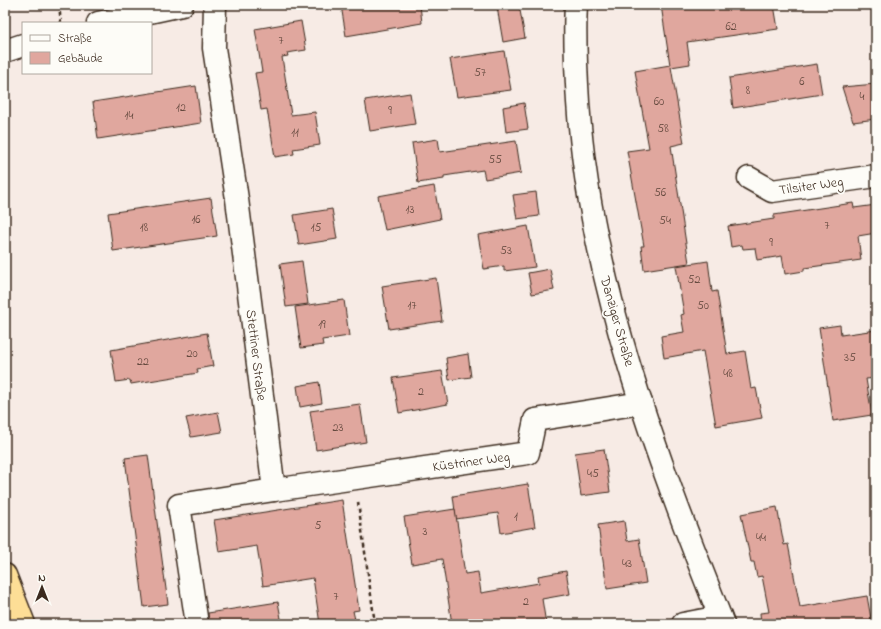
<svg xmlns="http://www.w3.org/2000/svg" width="881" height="629" viewBox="0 0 881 629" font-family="'Indie Flower',sans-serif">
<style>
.building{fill:#e0a79e;stroke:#3b2a1e}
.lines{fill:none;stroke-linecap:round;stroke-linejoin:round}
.minor-casing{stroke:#3b2a1e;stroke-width:25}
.trunk-casing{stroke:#3b2a1e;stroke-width:25}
.path{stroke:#3b2a1e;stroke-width:2.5;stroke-dasharray:4 3;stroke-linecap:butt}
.minor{stroke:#fdfcf7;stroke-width:22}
.trunk{stroke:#fdde96;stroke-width:22}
.labels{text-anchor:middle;stroke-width:3.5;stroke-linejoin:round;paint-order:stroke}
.number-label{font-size:12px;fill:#64493e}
.street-label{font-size:14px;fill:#3b2a1e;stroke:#fdfcf7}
</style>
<rect width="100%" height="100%" fill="#f7ebe5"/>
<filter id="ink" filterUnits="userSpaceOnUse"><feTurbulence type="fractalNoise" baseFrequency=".025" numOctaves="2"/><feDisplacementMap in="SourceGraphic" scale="8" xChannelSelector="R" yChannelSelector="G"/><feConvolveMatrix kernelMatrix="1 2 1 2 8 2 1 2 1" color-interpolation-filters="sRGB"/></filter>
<g filter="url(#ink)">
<g class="building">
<path d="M341 5H420L422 23 346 36Z"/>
<path d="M511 5H519L525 38 503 42 497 7Z"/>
<path d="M661 5H774L778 29 687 42 690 64 671 67 684 143 671 146 689 263 644 270 641 246H644L627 151 649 148 635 71 670 65Z"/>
<path d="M301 21 306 50 287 53 288 56 282 57 291 115 315 112 320 145 293 149 294 154 275 157 267 109 261 110 255 73 262 72 255 29Z"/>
<path d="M504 51 511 90 457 97 450 59Z"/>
<path d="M817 64 822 94 733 108 729 78Z"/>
<path d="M876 84V119L853 122 842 87Z"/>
<path d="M196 86 201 123 98 139 93 102Z"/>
<path d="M410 93 415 124 370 131 365 100Z"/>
<path d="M524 103 528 129 506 132 503 107Z"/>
<path d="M438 139 440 152 516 141 521 173 485 179 483 170 444 176V179L418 183 412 143Z"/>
<path d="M434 186 440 219 385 230 378 196Z"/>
<path d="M536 192 539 216 517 219 513 195Z"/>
<path d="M211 198 217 236 113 251 108 213Z"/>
<path d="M853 203 854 208 876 205V233L858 236 861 260 804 268V271L785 274 782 256 757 260 755 248 743 249 742 245 731 247 728 226 774 219V215Z"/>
<path d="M332 209 337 239 299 245 294 215Z"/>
<path d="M528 226 535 267 504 271V266L484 269 478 235Z"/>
<path d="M302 261 308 304 286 307 280 264Z"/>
<path d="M708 261 712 292 717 291 727 354 745 351 751 389 756 388 762 418 716 426 703 351 664 358 661 336 684 332 681 315 684 314 676 266Z"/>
<path d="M550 269 554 290 532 294 528 273Z"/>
<path d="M436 278 442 321 389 329 382 286Z"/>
<path d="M344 300 349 336 322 340 323 345 301 348 295 307Z"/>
<path d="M840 325 841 335 876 330V378L866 379 872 415 833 421 819 328Z"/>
<path d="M207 333 213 366 197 369 198 373 131 384 130 380 116 382 111 350Z"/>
<path d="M468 354 471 377 449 380 446 358Z"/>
<path d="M442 371 448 404 399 413 393 378Z"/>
<path d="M319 382 322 403 300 407 297 386Z"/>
<path d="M360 404 366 442 316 450 310 411Z"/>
<path d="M218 412 222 432 191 437 186 418Z"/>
<path d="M604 449 610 492 581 496 575 453Z"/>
<path d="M148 455 168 604 144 607 125 458Z"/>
<path d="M528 484 535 527 501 533 498 513 456 519 453 496Z"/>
<path d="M342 500 359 610 353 611 356 624H320L313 578 263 586 257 546 219 552 214 520Z"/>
<path d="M777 507 784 545 788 544 800 607 867 596 872 624H761L760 613 769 612 762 576 757 577 754 562H751L741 514Z"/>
<path d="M455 509 465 574 478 572 481 593 539 583 538 576 566 571 570 594 542 599 546 624H452L442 559 412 564 404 517Z"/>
<path d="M624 521 627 541 639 539 646 583 607 589 598 525Z"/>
<path d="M278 602 282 624H209L208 613Z"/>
</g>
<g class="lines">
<defs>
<g id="minor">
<path d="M576 5C574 37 576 70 578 102 590 283 656 456 723 624"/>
<path d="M98 23 182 5"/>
<path d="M5 51 23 45"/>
<path d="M749 178 772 191 876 176"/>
<path d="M274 490 528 453 535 420 641 403"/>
<path d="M197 624 179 505 274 490 237 199 214 48 215 5"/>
<path d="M683 624 720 617"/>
</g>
<path id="trunk" d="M5 575 24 624"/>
</defs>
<use href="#minor" class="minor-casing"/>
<use href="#trunk" class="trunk-casing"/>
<g class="path">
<path d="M59 5 61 23"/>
<path d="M358 502 375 624"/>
</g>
<use href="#minor" class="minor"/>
<use href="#trunk" class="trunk"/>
</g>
</g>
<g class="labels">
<g class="number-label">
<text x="731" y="30">62</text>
<text x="281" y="44">7</text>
<text x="480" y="76">57</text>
<text x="802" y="85">6</text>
<text x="748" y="94">8</text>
<text x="862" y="100">4</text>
<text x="659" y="105">60</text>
<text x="181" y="111">12</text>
<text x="390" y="114">9</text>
<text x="129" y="119">14</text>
<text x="663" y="132">58</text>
<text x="295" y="136">11</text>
<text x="495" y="163">55</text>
<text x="660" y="196">56</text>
<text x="410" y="213">13</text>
<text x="196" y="223">16</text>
<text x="665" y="224">54</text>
<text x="827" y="229">7</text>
<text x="144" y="231">18</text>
<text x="316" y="231">15</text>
<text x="771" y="246">9</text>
<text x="506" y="254">53</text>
<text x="694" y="283">52</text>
<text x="412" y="309">17</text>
<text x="703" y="309">50</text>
<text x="322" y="328">19</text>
<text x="192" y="357">20</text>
<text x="850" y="361">35</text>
<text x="143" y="365">22</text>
<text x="728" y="377">48</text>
<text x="421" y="395">2</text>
<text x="338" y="431">23</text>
<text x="593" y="477">45</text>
<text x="516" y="520">1</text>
<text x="318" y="529">5</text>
<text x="425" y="535">3</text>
<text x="761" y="541">44</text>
<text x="627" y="567">43</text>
<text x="336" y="600">7</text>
<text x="526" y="605">2</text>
</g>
<g class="street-label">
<text transform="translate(811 185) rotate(-8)" y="5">Tilsiter Weg</text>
<text transform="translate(618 321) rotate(74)" y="5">Danziger Straße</text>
<text transform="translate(257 355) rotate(83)" y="5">Stettiner Straße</text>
<text transform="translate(471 461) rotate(-8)" y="5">Küstriner Weg</text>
</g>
</g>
<rect width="881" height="629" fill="none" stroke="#fdfcf7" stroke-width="20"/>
<rect x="10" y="10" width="861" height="609" fill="none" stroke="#3b2a1e" stroke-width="1.5" filter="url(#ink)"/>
<rect x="22" y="22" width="130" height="52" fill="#fdfcf7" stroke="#afa8a0"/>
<rect x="30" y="35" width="20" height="6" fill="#fdfcf7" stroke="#afa8a0"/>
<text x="58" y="42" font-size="12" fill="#3b2a1e">Straße</text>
<rect x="30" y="52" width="20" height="12" fill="#e0a79e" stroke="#afa8a0"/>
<text x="58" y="62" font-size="12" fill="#3b2a1e">Gebäude</text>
<g transform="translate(42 587)" stroke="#fdfcf7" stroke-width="3" paint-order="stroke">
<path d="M0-3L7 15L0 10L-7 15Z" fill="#3b2a1e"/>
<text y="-6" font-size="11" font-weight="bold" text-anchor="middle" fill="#3b2a1e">N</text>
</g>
</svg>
